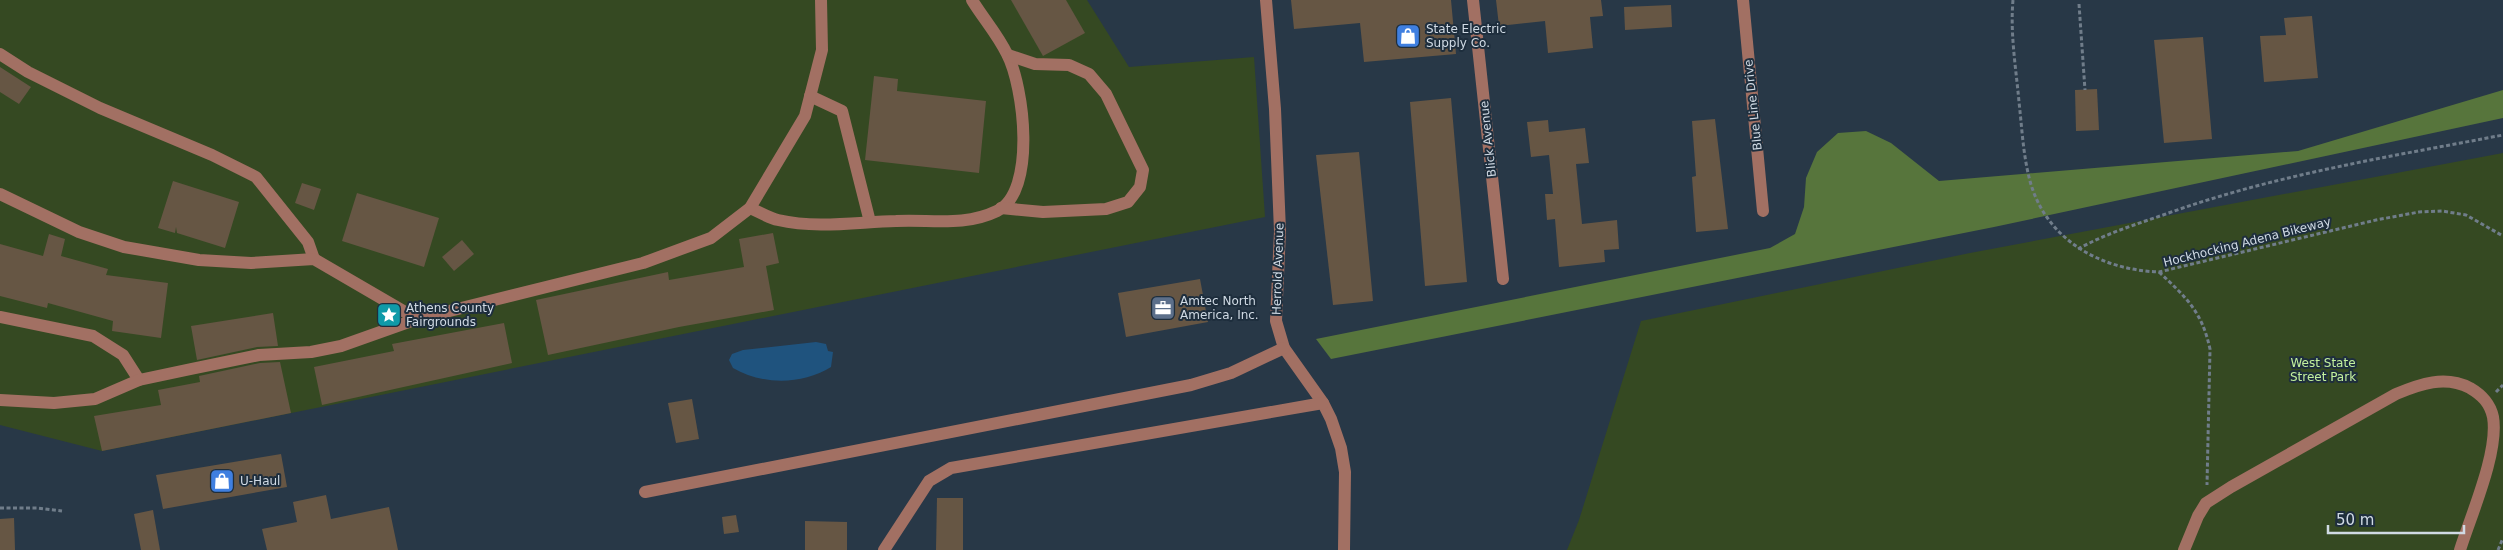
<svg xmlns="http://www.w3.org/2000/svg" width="2503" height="550" viewBox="0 0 2503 550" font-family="'DejaVu Sans',sans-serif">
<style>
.green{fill:#354922}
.forest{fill:#57753c}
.water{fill:#1f537e}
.building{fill:#665644}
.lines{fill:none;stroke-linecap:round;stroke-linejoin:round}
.path{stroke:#707d8a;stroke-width:3;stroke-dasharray:4 2.5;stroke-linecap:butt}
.minor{stroke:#a27063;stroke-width:12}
.labels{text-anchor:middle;stroke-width:4;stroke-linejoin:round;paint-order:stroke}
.poi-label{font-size:12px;fill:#d0dae4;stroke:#1e2e3d;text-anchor:start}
.street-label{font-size:12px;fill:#d0dae4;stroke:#1e2e3d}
.park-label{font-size:12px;fill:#c3f19d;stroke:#1e2e3d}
</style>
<rect width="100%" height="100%" fill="#283847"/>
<g class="green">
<path d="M0 0H1087L1129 67 1254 57 1265 217 102 451 0 425Z"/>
<path d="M2503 153V550H1567L1579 520 1641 321 1970 253Z"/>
</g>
<path class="forest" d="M2503 90V118L1994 227 1331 359 1316 339 1770 248 1795 234 1804 207 1806 178 1817 152 1838 133 1866 131 1891 143 1939 181 2298 151Z"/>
<path class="water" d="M816 342 826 344 828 351 833 352 831 367C802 385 762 385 733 368L729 360 732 354 743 350Z"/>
<g class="building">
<path d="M1011 0H1066L1085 33 1043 56Z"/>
<path d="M1291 0H1451L1456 54 1364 62 1360 23 1294 29Z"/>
<path d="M1496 0H1601L1603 16 1590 17 1593 48 1548 53 1545 21 1499 26Z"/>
<path d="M1671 5 1672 27 1625 30 1624 7Z"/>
<path d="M2312 16 2318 78 2264 82 2260 36 2286 35 2284 18Z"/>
<path d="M2203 37 2212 139 2164 143 2154 40Z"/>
<path d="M0 67 31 87 19 104 0 92Z"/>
<path d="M874 76 898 79 897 91 986 101 979 173 865 160Z"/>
<path d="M2097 89 2099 130 2076 131 2075 90Z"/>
<path d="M1451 98 1467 282 1425 286 1410 102Z"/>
<path d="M1715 119 1728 229 1696 232 1692 177 1696 176 1692 121Z"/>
<path d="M1548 120 1549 132 1585 128 1589 163 1576 164 1582 224 1617 220 1619 249 1604 250 1605 262 1559 267 1555 219 1547 220 1545 194H1553L1549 155 1531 157 1527 122Z"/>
<path d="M1359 152 1373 301 1333 305 1316 155Z"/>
<path d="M173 181 239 202 225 248 177 233 176 227 175 233 158 228Z"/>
<path d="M302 183 321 189 314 210 295 203Z"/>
<path d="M357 193 439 218 424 267 342 241Z"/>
<path d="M773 233 779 263 766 266 774 310 679 327 548 355 536 300 668 272 669 280 744 267 739 239Z"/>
<path d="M49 234 65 239 61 256 108 269 106 275 168 283 161 338 112 331 113 321 48 303 47 308 0 296V244L43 256Z"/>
<path d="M462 240 474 254 454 271 442 257Z"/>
<path d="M1200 279 1208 322 1126 337 1118 293Z"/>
<path d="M273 313 278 346 257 347 197 360 191 326Z"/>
<path d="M504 323 512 363 322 405 314 367 394 351 392 344Z"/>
<path d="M280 362 291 413 102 451 94 416 161 405 158 390 200 382 199 376 260 363Z"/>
<path d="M692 399 699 439 676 443 668 403Z"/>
<path d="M281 454 287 487 163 509 156 475Z"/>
<path d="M326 495 331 519 389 507 398 550H267L262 529 297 522 293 502Z"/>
<path d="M937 498H963V550H936Z"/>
<path d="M153 510 160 550H141L134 514Z"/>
<path d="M736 515 739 532 724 534 722 517Z"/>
<path d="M14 518 15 550H0V519Z"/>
<path d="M805 521 847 522V550H805Z"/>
</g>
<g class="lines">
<g class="path">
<path d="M2013 0C2010 34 2016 68 2019 102 2022 128 2023 155 2030 181 2046 240 2101 270 2159 272L2376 220 2419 212 2442 211 2466 215 2503 236"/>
<path d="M2079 4 2085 90"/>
<path d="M2078 249C2105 234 2134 225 2163 215 2273 175 2388 157 2503 135"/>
<path d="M2159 272C2187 298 2202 312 2210 349L2207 485"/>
<path d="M2496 392 2503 385"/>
<path d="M0 508H37L62 511"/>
<path d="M2498 550 2503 538"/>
</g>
<g class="minor">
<path d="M1266 0 1275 109 1280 231 1276 321 1284 348 1323 403 1331 419 1341 448 1345 472 1344 550"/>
<path d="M1473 0 1503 279"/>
<path d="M1743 0 1763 211"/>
<path d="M0 54 28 72 100 108 212 155 256 177 308 242 314 259"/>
<path d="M810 96 842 111 870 222"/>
<path d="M0 194 79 232 124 247 199 260 251 263 314 259 417 319"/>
<path d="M750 208C759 212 769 218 778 220 817 229 857 222 896 221 930 219 964 227 997 211 1037 192 1024 86 1007 54 998 35 983 18 972 0"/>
<path d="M1001 208 1043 212 1106 209 1128 202 1140 187 1143 170 1106 94 1089 74 1069 65 1035 64 1008 55"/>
<path d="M0 317 93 336 123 355 139 380"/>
<path d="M0 400 54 403 95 399 139 380 191 369 259 355 311 352 341 346 417 319 643 263 711 238 750 208 805 116 822 50 821 0"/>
<path d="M645 492 1191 385 1231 373 1284 348"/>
<path d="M884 550 929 481 951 468 1323 403"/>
<path d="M2184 550 2198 516 2206 503 2231 487 2396 394C2420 384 2445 375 2470 388 2482 395 2490 403 2493 417 2499 452 2471 515 2460 550"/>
</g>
</g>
<defs>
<symbol id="shop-square" viewBox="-11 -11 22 22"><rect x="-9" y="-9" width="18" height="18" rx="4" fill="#3f7fe0" stroke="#1e2e3d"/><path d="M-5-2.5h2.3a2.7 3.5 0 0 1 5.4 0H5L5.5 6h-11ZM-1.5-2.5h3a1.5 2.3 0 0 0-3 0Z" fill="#fff"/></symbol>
<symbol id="office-square" viewBox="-11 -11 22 22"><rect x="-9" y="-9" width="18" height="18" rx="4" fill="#5c6f8a" stroke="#1e2e3d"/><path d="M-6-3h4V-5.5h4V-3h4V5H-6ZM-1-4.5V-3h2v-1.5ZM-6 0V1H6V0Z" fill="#fff"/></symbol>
<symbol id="sight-square" viewBox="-11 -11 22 22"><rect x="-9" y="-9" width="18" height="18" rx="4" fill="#0f9aa8" stroke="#1e2e3d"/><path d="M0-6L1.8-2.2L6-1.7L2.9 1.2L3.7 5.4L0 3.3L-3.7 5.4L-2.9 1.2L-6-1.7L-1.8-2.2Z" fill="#fff"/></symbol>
</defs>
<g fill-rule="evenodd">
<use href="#shop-square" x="1394" y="22" width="28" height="28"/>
<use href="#office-square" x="1149" y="294" width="28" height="28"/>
<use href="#sight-square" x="375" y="301" width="28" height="28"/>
<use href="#shop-square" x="208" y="467" width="28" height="28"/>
</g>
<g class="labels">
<g class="poi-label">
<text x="1426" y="33">State Electric<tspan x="1426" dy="14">Supply Co.</tspan></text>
<text x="1180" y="305">Amtec North<tspan x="1180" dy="14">America, Inc.</tspan></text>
<text x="406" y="312">Athens County<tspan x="406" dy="14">Fairgrounds</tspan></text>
<text x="240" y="485">U-Haul</text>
</g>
<g class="street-label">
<text transform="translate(1753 105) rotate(-96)" y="4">Blue Line Drive</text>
<text transform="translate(1488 139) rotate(-96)" y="4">Blick Avenue</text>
<text transform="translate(2247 242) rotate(-14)" y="4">Hockhocking Adena Bikeway</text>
<text transform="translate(1278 269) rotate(-88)" y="4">Herrold Avenue</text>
</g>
<g class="park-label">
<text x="2323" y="367">West State<tspan x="2323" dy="14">Street Park</tspan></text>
</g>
</g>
<path d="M2328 525v8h136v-8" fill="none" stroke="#d0dae4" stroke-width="2.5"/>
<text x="2336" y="525" font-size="15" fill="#d0dae4" stroke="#1e2e3d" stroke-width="4" paint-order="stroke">50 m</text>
</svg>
